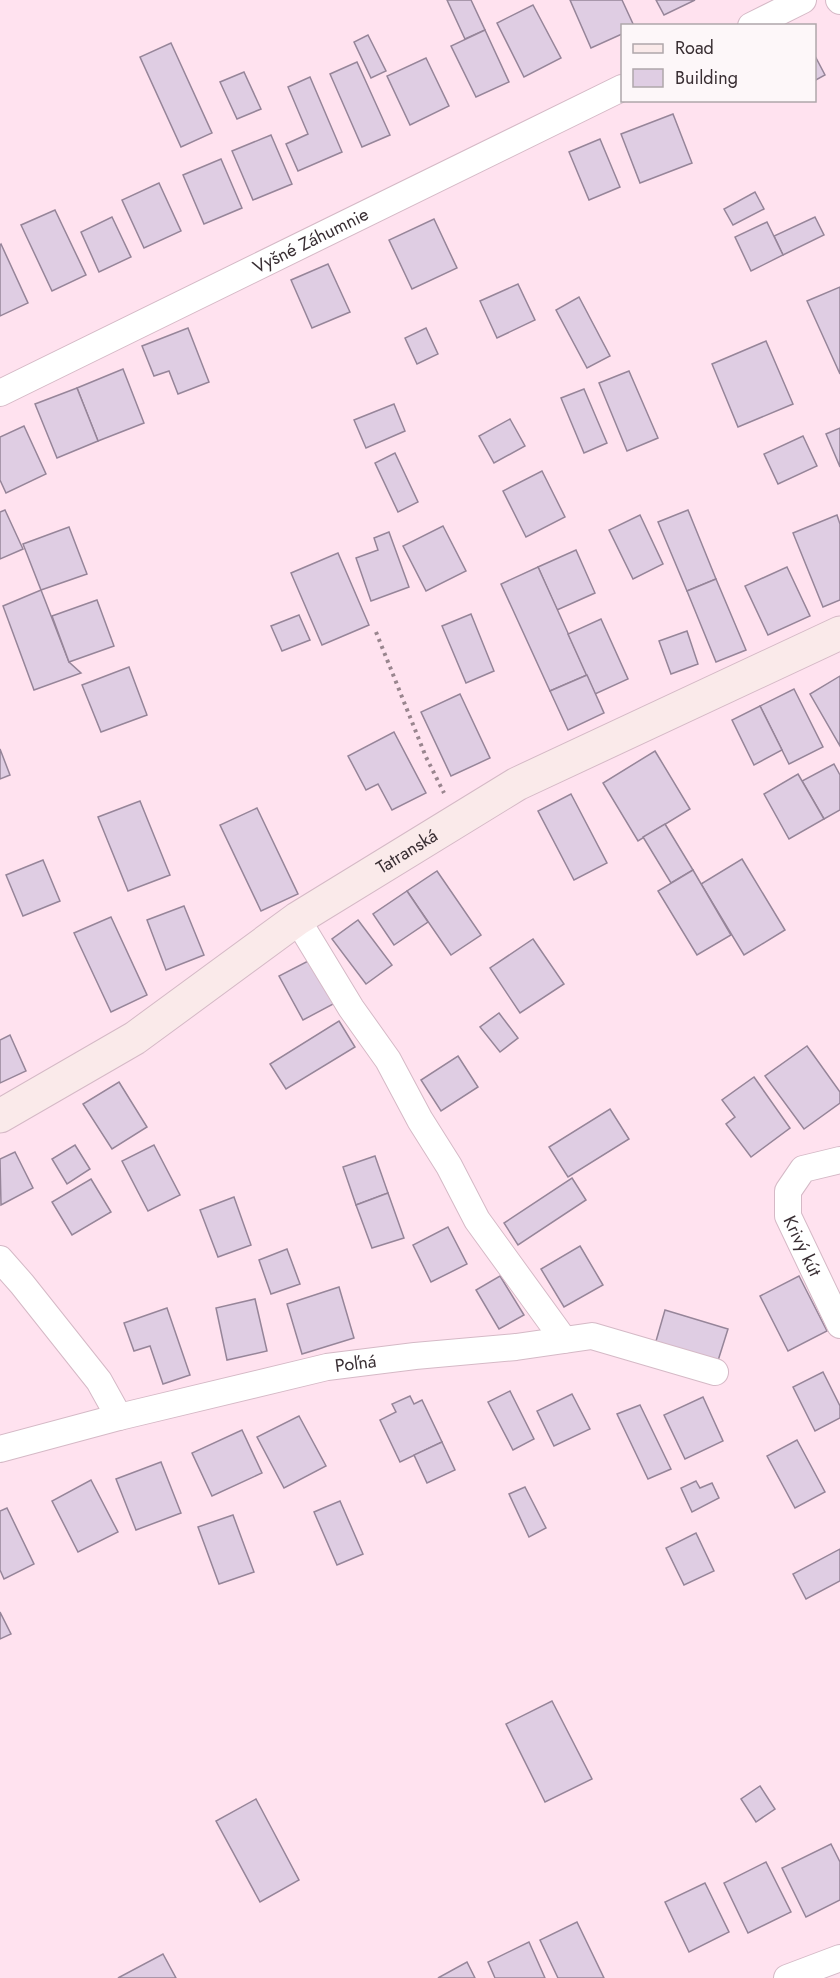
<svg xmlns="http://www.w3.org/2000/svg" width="840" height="1978" viewBox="0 0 840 1978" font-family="Jost,sans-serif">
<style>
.building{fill:#dfcde3;stroke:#968599;stroke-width:1.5}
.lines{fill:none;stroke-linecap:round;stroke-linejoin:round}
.street-casing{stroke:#d5b9c6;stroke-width:28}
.secondary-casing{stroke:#d5b9c6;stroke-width:35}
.path{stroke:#99858e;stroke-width:4;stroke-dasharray:3 4.5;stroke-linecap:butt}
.street{stroke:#fff;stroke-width:26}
.secondary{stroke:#faeaea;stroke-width:33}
.labels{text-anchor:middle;stroke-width:5;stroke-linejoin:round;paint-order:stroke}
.street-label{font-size:18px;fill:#392e33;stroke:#fdf7f9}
</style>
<rect width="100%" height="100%" fill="#ffe2ef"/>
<g class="building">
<path d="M447 0H471L485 30 465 39Z"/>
<path d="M570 0H622L634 26H622V34L591 48Z"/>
<path d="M656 0H695L664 15Z"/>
<path d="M533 5 561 58 524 77 497 23Z"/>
<path d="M485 30 509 82 476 97 451 46Z"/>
<path d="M368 35 386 71 371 78 354 42Z"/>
<path d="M171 43 212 133 181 147 140 57Z"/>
<path d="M814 54 825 75 814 81Z"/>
<path d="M426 58 449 106 410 125 387 76Z"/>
<path d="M357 62 390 135 362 147 330 74Z"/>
<path d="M244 72 261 109 237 119 220 82Z"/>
<path d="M310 77 342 152 298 171 286 144 308 134 288 87Z"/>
<path d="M673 114 692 163 640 183 621 134Z"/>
<path d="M271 135 292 184 253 200 232 151Z"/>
<path d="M600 139 620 187 589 200 569 152Z"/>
<path d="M221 159 242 208 204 224 183 175Z"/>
<path d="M159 183 181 231 144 248 122 200Z"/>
<path d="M755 192 764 209 733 225 724 209Z"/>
<path d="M55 210 86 275 52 291 21 225Z"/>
<path d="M112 217 131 257 99 272 81 232Z"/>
<path d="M815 217 824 235 783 255 774 236Z"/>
<path d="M434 219 457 268 412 289 389 240Z"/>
<path d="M767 222 783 255 751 271 735 237Z"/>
<path d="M1 244 28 303 0 316V245Z"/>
<path d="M328 264 350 312 312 328 291 280Z"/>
<path d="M518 284 535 320 497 338 480 301Z"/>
<path d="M840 287V374L807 301Z"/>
<path d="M579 297 610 356 587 368 556 310Z"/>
<path d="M188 328 209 382 178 394 169 371 154 376 142 346Z"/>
<path d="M426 328 438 354 417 364 405 338Z"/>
<path d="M766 341 793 404 738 427 712 364Z"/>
<path d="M123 369 144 423 98 441 77 388Z"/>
<path d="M629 371 658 438 627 451 599 383Z"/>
<path d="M77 388 98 441 57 458 35 404Z"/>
<path d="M584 389 607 443 584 453 561 398Z"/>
<path d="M394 404 405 431 366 448 354 420Z"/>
<path d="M510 419 525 446 494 463 479 436Z"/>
<path d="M24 426 46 474 6 493 0 480V437Z"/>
<path d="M840 428V467L826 434Z"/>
<path d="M803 436 817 466 778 484 764 454Z"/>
<path d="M395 453 418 502 398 512 375 463Z"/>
<path d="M542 471 565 517 526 537 503 491Z"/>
<path d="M5 510 23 549 0 559V512Z"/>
<path d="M688 510 716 579 687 591 658 522Z"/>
<path d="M640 515 663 564 633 579 609 530Z"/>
<path d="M837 515 840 524V600L823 607 793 533Z"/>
<path d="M443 526 466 571 426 591 403 546Z"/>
<path d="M69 527 87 574 41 590 23 544Z"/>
<path d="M389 532 409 587 371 601 356 558 378 550 374 538Z"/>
<path d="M576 550 595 593 557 610 538 567Z"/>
<path d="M338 553 369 625 322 645 291 573Z"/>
<path d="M538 567 587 675 550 691 501 584Z"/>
<path d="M787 567 810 616 768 635 745 586Z"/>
<path d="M716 579 746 650 716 662 687 591Z"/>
<path d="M41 590 69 662 81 673 34 690 3 606Z"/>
<path d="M97 600 114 646 69 662 52 616Z"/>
<path d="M471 614 494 671 466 683 442 626Z"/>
<path d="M299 615 310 640 282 651 271 626Z"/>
<path d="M601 619 628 679 595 694 568 634Z"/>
<path d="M687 631 698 664 671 674 659 641Z"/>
<path d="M129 667 147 715 101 732 82 685Z"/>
<path d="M587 675 604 713 568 730 550 691Z"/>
<path d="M840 676V746L810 694Z"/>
<path d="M794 689 823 747 789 764 760 706Z"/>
<path d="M460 694 490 758 451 776 421 712Z"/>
<path d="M760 706 782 750 754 765 732 720Z"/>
<path d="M394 732 426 793 392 810 378 784 366 790 348 756Z"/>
<path d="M0 749 10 775 0 779Z"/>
<path d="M655 751 690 809 638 841 603 783Z"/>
<path d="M834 764 840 775V810L824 819 802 781Z"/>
<path d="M798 774 824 819 789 839 764 794Z"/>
<path d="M571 794 607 863 574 880 538 811Z"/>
<path d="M140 801 170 875 128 891 98 817Z"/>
<path d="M257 808 298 894 261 911 220 825Z"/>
<path d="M665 824 693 870 671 883 643 837Z"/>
<path d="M742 859 785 930 744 955 701 884Z"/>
<path d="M43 860 60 901 23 916 6 875Z"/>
<path d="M693 870 731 935 697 955 658 891Z"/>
<path d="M437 871 481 935 451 955 407 891Z"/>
<path d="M407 891 428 922 394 945 373 914Z"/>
<path d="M184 906 204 955 166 970 147 920Z"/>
<path d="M111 917 147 995 111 1012 74 933Z"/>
<path d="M358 920 392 965 366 984 332 939Z"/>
<path d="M533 939 564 984 520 1013 490 968Z"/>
<path d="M314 958 337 1002 303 1020 279 976Z"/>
<path d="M499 1013 518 1038 500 1052 480 1027Z"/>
<path d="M339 1021 355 1047 286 1089 270 1064Z"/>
<path d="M10 1035 26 1071 0 1083V1040Z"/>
<path d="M807 1046 840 1092V1103L804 1129 765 1076Z"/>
<path d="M458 1056 478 1087 441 1111 421 1080Z"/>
<path d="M754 1077 790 1128 751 1157 726 1124 735 1117 722 1100Z"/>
<path d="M119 1082 147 1127 112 1149 83 1104Z"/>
<path d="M610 1109 629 1139 568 1177 549 1147Z"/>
<path d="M75 1145 90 1169 67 1184 52 1159Z"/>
<path d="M154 1145 180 1195 148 1211 122 1161Z"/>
<path d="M15 1152 33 1188 1 1205 0 1159Z"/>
<path d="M375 1156 388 1193 356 1205 343 1167Z"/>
<path d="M572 1178 586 1200 518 1245 504 1223Z"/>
<path d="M91 1179 111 1212 72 1235 52 1202Z"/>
<path d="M388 1193 404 1238 372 1248 356 1205Z"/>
<path d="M234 1197 251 1245 218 1257 200 1210Z"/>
<path d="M448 1227 467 1264 431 1282 413 1245Z"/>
<path d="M580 1246 603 1285 564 1307 541 1269Z"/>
<path d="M287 1249 300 1284 271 1294 259 1260Z"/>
<path d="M500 1276 524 1315 499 1329 476 1290Z"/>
<path d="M799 1276 827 1331 788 1351 760 1296Z"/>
<path d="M339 1287 354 1338 302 1354 287 1304Z"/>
<path d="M255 1299 267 1351 227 1360 216 1308Z"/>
<path d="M167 1308 190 1375 163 1384 150 1346 134 1351 124 1323Z"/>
<path d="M665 1310 728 1329 716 1367 654 1348Z"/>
<path d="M823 1372 840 1406V1418L815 1431 793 1387Z"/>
<path d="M510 1391 534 1439 513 1450 488 1402Z"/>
<path d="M572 1394 590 1429 554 1446 537 1411Z"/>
<path d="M410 1396 414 1404 422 1400 442 1442 400 1462 380 1420 396 1412 392 1404Z"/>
<path d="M703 1397 723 1441 685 1459 664 1415Z"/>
<path d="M640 1405 671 1469 648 1479 617 1414Z"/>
<path d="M299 1416 326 1466 284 1488 257 1437Z"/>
<path d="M242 1430 262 1473 212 1496 192 1453Z"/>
<path d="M797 1440 825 1492 795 1508 767 1456Z"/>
<path d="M442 1442 455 1470 427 1483 414 1455Z"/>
<path d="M161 1462 181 1513 136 1530 116 1479Z"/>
<path d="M91 1480 118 1532 78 1552 52 1501Z"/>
<path d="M696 1481 700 1488 712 1483 719 1498 692 1512 681 1488Z"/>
<path d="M525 1487 546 1528 529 1537 509 1494Z"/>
<path d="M340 1501 363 1554 337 1565 314 1512Z"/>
<path d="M7 1508 34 1564 4 1579 0 1570V1511Z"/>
<path d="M233 1515 254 1572 219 1584 198 1527Z"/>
<path d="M696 1533 714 1571 684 1585 666 1548Z"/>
<path d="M840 1549V1581L806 1599 793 1574Z"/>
<path d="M0 1612 11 1634 0 1639Z"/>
<path d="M552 1701 592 1779 545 1802 506 1724Z"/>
<path d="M760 1786 775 1809 756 1822 741 1799Z"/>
<path d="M256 1799 299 1880 260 1902 216 1821Z"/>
<path d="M831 1844 840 1862V1900L806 1917 782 1868Z"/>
<path d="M766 1862 791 1912 748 1933 724 1883Z"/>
<path d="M705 1883 729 1932 689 1952 665 1902Z"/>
<path d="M577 1922 604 1978H558L540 1940Z"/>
<path d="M529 1942 545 1978H495L488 1962Z"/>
<path d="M163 1954 176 1978H118Z"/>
<path d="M467 1962 475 1978H438Z"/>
</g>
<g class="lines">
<defs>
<g id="street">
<path d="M839 0 840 1"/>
<path d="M751 26 803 0"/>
<path id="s1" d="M0 393 622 88"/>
<path d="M297 919 351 1008 388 1060 420 1120 449 1166 477 1220 564 1340"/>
<path id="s2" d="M840 1160 803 1169 788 1191V1216L840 1325"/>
<path d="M0 1259 22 1284 99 1381 119 1417"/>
<path id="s3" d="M0 1449 119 1417 327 1367 415 1356 516 1347 592 1336 715 1372"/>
<path d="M787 1978 840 1958"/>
</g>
<g id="secondary">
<path id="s4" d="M0 1116 135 1038 297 919 517 784 840 633"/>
</g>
</defs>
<use href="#street" class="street-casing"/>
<use href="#secondary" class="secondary-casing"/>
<path class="path" d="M376 632 426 757 444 793"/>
<use href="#street" class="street"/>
<use href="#secondary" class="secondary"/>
</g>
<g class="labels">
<g class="street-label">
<text dy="6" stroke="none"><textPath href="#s1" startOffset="346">Vyšné Záhumnie</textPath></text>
<text dy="6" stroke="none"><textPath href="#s4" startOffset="486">Tatranská</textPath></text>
<text dy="6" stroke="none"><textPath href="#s2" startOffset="123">Krivý kút</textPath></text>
<text dy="6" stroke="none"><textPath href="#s3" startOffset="366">Poľná</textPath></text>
</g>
</g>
<rect x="621" y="24" width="195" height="78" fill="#fdf7f9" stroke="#afa7aa" stroke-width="1.5"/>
<rect x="633" y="44" width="30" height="9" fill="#faeaea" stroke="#afa7aa" stroke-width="1.5"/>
<text x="675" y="54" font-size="18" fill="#392e33">Road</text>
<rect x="633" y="69" width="30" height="18" fill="#dfcde3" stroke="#afa7aa" stroke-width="1.5"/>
<text x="675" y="84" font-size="18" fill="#392e33">Building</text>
</svg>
